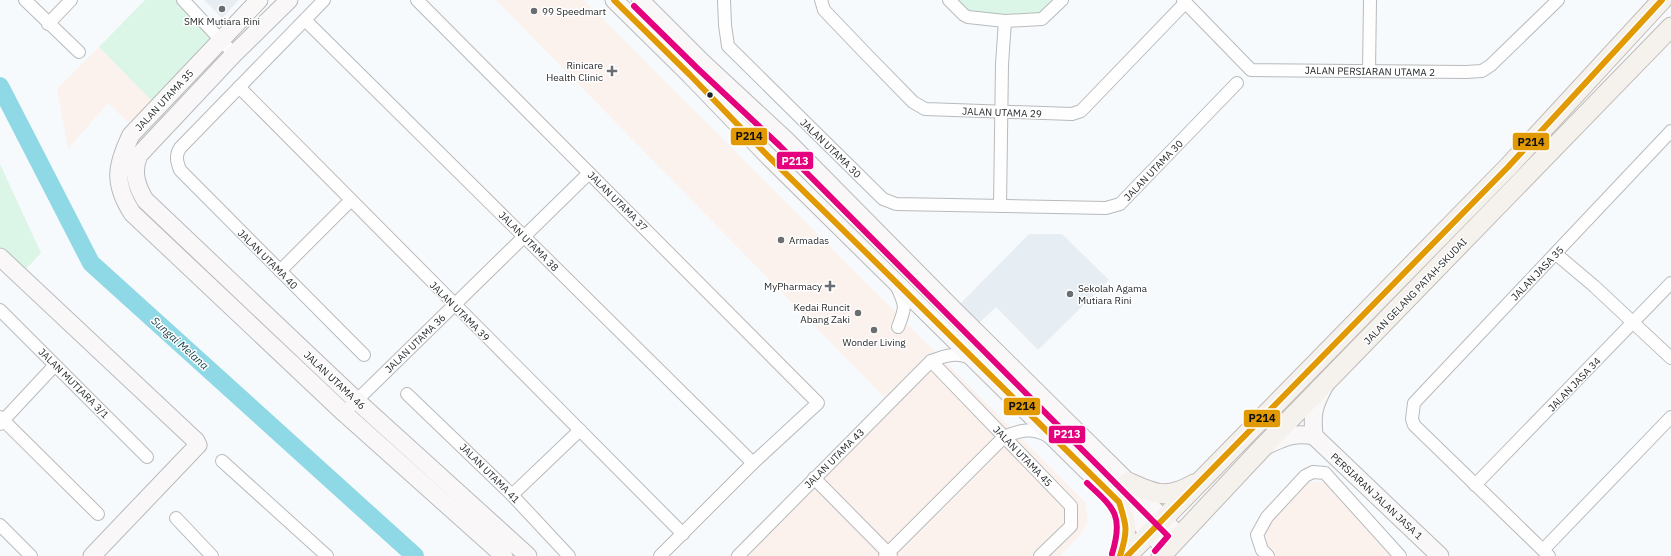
<svg xmlns="http://www.w3.org/2000/svg" width="1671" height="556" viewBox="0 0 1671 556" font-family="'IBM Plex Sans',sans-serif">
<style>
.commercial{fill:#fbf2ee}
.built{fill:#e6eef4}
.green{fill:#dbf6e6}
.lines{fill:none;stroke-linecap:round;stroke-linejoin:round}
.river{stroke:#8fd8e5;stroke-width:18}
.street-casing{stroke:#b8babc;stroke-width:14}
.secondary-casing{stroke:#b8babc;stroke-width:19}
.primary-casing{stroke:#c1bbb8;stroke-width:21}
.street{stroke:#fefeff;stroke-width:12}
.secondary{stroke:#f9f7f7;stroke-width:17}
.primary{stroke:#f5f2ee;stroke-width:19}
.bus-1-casing{stroke:#fff;stroke-width:9}
.bus-2-casing{stroke:#fff;stroke-width:9}
.bus-1{stroke:#e19904;stroke-width:6}
.bus-2{stroke:#e5007d;stroke-width:6}
.poi-dot{fill:#6b6e70;stroke:#fff;stroke-width:1.5}
.bus-dot{fill:#1f2224;stroke:#fff;stroke-width:1.5}
.labels{text-anchor:middle;stroke-width:3;stroke-linejoin:round;paint-order:stroke}
.poi-label{font-size:10px;fill:#1f2224;stroke:#fff;text-anchor:start}
.street-label{font-size:10px;fill:#1f2224;stroke:#fff}
.water-label{font-size:11px;font-style:italic;fill:#16454c;stroke:#fff}
.line-badge{stroke:#fff;stroke-width:1.5}
.badge-label{font-size:11px;text-anchor:middle;font-weight:bold;fill:#fff}
.pale-badge-label{font-size:11px;text-anchor:middle;font-weight:bold;fill:#111}
</style>
<rect width="100%" height="100%" fill="#f7fafc"/>
<g class="commercial">
<path d="M496 0H584L1085 502 1088 521 1082 533 1060 556H728L885 398Z"/>
<path d="M99 47 155 104 132 126 108 103 68 149 57 89Z"/>
<path d="M1308 482H1324L1400 556H1273L1263 547 1261 533Z"/>
</g>
<g class="built">
<path d="M204 0H239L222 18Z"/>
<path d="M1029 234H1062L1109 280 1038 350 996 307 978 324 959 305Z"/>
</g>
<g class="green">
<path d="M145 0H176L210 36V42L155 104 99 47Z"/>
<path d="M955 0H1054L1039 15 969 14Z"/>
<path d="M0 164 41 253 24 271 0 247Z"/>
</g>
<g class="lines">
<path class="river" d="M0 86 91 263 415 556"/>
<defs>
<g id="street">
<path d="M25 0 79 52"/>
<path d="M183 0 234 54"/>
<path d="M324 0 180 148C175 156 177 162 180 170L364 355"/>
<path d="M417 0 818 403 753 463 660 556"/>
<path d="M724 0 725 25 728 46 883 199 896 204 1106 208 1120 204 1237 83"/>
<path d="M821 0 824 10 869 57 913 102 925 109 1072 114 1081 111 1185 3"/>
<path d="M949 0 964 15 968 17 1005 21 1042 19 1062 0"/>
<path d="M1183 0 1251 70 1466 72 1482 71 1491 65 1558 0"/>
<path d="M305 20 753 463"/>
<path d="M48 24 71 0"/>
<path d="M1369 71 1370 0"/>
<path d="M239 87 683 534"/>
<path d="M1000 206 1002 64 1005 21"/>
<path d="M1556 254 1594 286 1671 358"/>
<path d="M280 271 351 200"/>
<path d="M897 287C906 306 906 307 898 327"/>
<path d="M0 310 147 457"/>
<path d="M931 361 1071 506V526L1040 556"/>
<path d="M407 394 512 495 569 556"/>
<path d="M351 406 589 173"/>
<path d="M0 417 98 514"/>
<path d="M0 424 55 365"/>
<path d="M222 461 327 556"/>
<path d="M814 478 891 556"/>
<path d="M1475 485 1671 283"/>
<path d="M512 495 580 430"/>
<path d="M176 518 212 556"/>
<path d="M0 525 31 556"/>
<path d="M1543 550 1671 417"/>
<path d="M738 556 931 361C944 356 958 351 971 359"/>
<path d="M885 556 1004 437C1020 430 1033 427 1048 436"/>
<path d="M1268 556 1262 550 1257 535 1267 517 1305 476 1313 472 1325 473 1400 556"/>
<path d="M1549 556 1414 425 1412 419 1414 403 1671 131"/>
</g>
<g id="secondary">
<path d="M259 0 131 135C116 166 113 183 132 213L344 413 504 556"/>
<path d="M289 0 234 54 139 155C132 171 136 185 145 200L357 401 528 556"/>
<path d="M614 0 690 75 768 156 1167 550"/>
<path d="M640 0 702 62 786 140 955 311 1128 482 1179 536"/>
<path d="M0 257 196 441 198 445 92 556"/>
<path d="M1314 436 1440 556"/>
<path d="M1314 436C1312 414 1313 407 1324 387"/>
<path d="M1265 446C1284 438 1293 432 1314 436"/>
</g>
<g id="primary">
<path d="M1128 482C1155 494 1166 500 1194 484"/>
<path d="M1119 502 1126 524 1125 540 1120 556"/>
<path d="M1127 556 1508 167 1662 0"/>
<path d="M1161 556 1264 446 1671 27"/>
</g>
</defs>
<use href="#street" class="street-casing"/>
<use href="#secondary" class="secondary-casing"/>
<use href="#primary" class="primary-casing"/>
<use href="#street" class="street"/>
<use href="#secondary" class="secondary"/>
<use href="#primary" class="primary"/>
<defs>
<g id="bus-1">
<path d="M614 0 690 75 768 156 1119 502C1127 526 1128 531 1120 556"/>
<path d="M1127 556 1508 167 1662 0"/>
</g>
<g id="bus-2">
<path d="M634 6 697 68 780 146 1157 525 1168 536 1155 551"/>
<path d="M1087 483C1114 508 1124 515 1112 554"/>
</g>
</defs>
<use href="#bus-1" class="bus-1-casing"/>
<use href="#bus-2" class="bus-2-casing"/>
<use href="#bus-1" class="bus-1"/>
<use href="#bus-2" class="bus-2"/>
</g>
<g class="poi-dot">
<circle cx="222" cy="9" r="4"/>
<circle cx="534" cy="11" r="4"/>
<path d="M610 65h4v4h4v4h-4v4h-4v-4h-4v-4h4z"/>
<circle cx="781" cy="240" r="4"/>
<path d="M828 280h4v4h4v4h-4v4h-4v-4h-4v-4h4z"/>
<circle cx="1070" cy="294" r="4"/>
<circle cx="858" cy="313" r="4"/>
<circle cx="874" cy="330" r="4"/>
</g>
<circle class="bus-dot" cx="710" cy="95" r="3.5"/>
<g class="labels">
<g class="poi-label">
<text x="542" y="15">99 Speedmart</text>
<text x="222" y="25" text-anchor="middle">SMK Mutiara Rini</text>
<text x="603" y="69" text-anchor="end">Rinicare<tspan x="603" dy="12">Health Clinic</tspan></text>
<text x="789" y="244">Armadas</text>
<text x="822" y="290" text-anchor="end">MyPharmacy</text>
<text x="1078" y="292">Sekolah Agama<tspan x="1078" dy="12">Mutiara Rini</tspan></text>
<text x="850" y="311" text-anchor="end">Kedai Runcit<tspan x="850" dy="12">Abang Zaki</tspan></text>
<text x="874" y="346" text-anchor="middle">Wonder Living</text>
</g>
<g class="street-label">
<text transform="translate(1370 71) rotate(1)" y="4">JALAN PERSIARAN UTAMA 2</text>
<text transform="translate(164 100) rotate(-47)" y="4">JALAN UTAMA 35</text>
<text transform="translate(1002 112) rotate(2)" y="4">JALAN UTAMA 29</text>
<text transform="translate(831 148) rotate(44)" y="4">JALAN UTAMA 30</text>
<text transform="translate(1153 170) rotate(-46)" y="4">JALAN UTAMA 30</text>
<text transform="translate(618 201) rotate(45)" y="4">JALAN UTAMA 37</text>
<text transform="translate(529 241) rotate(45)" y="4">JALAN UTAMA 38</text>
<text transform="translate(268 259) rotate(45)" y="4">JALAN UTAMA 40</text>
<text transform="translate(1537 273) rotate(-46)" y="4">JALAN JASA 35</text>
<text transform="translate(1415 291) rotate(-46)" y="4">JALAN GELANG PATAH-SKUDAI</text>
<text transform="translate(460 311) rotate(45)" y="4">JALAN UTAMA 39</text>
<text transform="translate(415 343) rotate(-44)" y="4">JALAN UTAMA 36</text>
<text transform="translate(335 380) rotate(43)" y="4">JALAN UTAMA 46</text>
<text transform="translate(74 383) rotate(45)" y="4">JALAN MUTIARA 3/1</text>
<text transform="translate(1574 384) rotate(-46)" y="4">JALAN JASA 34</text>
<text transform="translate(1023 456) rotate(46)" y="4">JALAN UTAMA 45</text>
<text transform="translate(834 458) rotate(-45)" y="4">JALAN UTAMA 43</text>
<text transform="translate(490 473) rotate(45)" y="4">JALAN UTAMA 41</text>
<text transform="translate(1377 496) rotate(43)" y="4">PERSIARAN JALAN JASA 1</text>
</g>
<g class="water-label">
<text transform="translate(180 343) rotate(42)" y="4">Sungai Melana</text>
</g>
</g>
<g class="line-badge">
<rect x="730" y="127" width="38" height="19" rx="4" fill="#e19904"/>
<rect x="1512" y="132" width="38" height="19" rx="4" fill="#e19904"/>
<rect x="776" y="151" width="38" height="19" rx="4" fill="#e5007d"/>
<rect x="1003" y="397" width="38" height="19" rx="4" fill="#e19904"/>
<rect x="1243" y="409" width="38" height="19" rx="4" fill="#e19904"/>
<rect x="1048" y="425" width="38" height="19" rx="4" fill="#e5007d"/>
</g>
<g class="badge-label">
<text x="795" y="165">P213</text>
<text x="1067" y="438">P213</text>
</g>
<g class="pale-badge-label">
<text x="749" y="140">P214</text>
<text x="1531" y="146">P214</text>
<text x="1022" y="410">P214</text>
<text x="1262" y="422">P214</text>
</g>
</svg>
